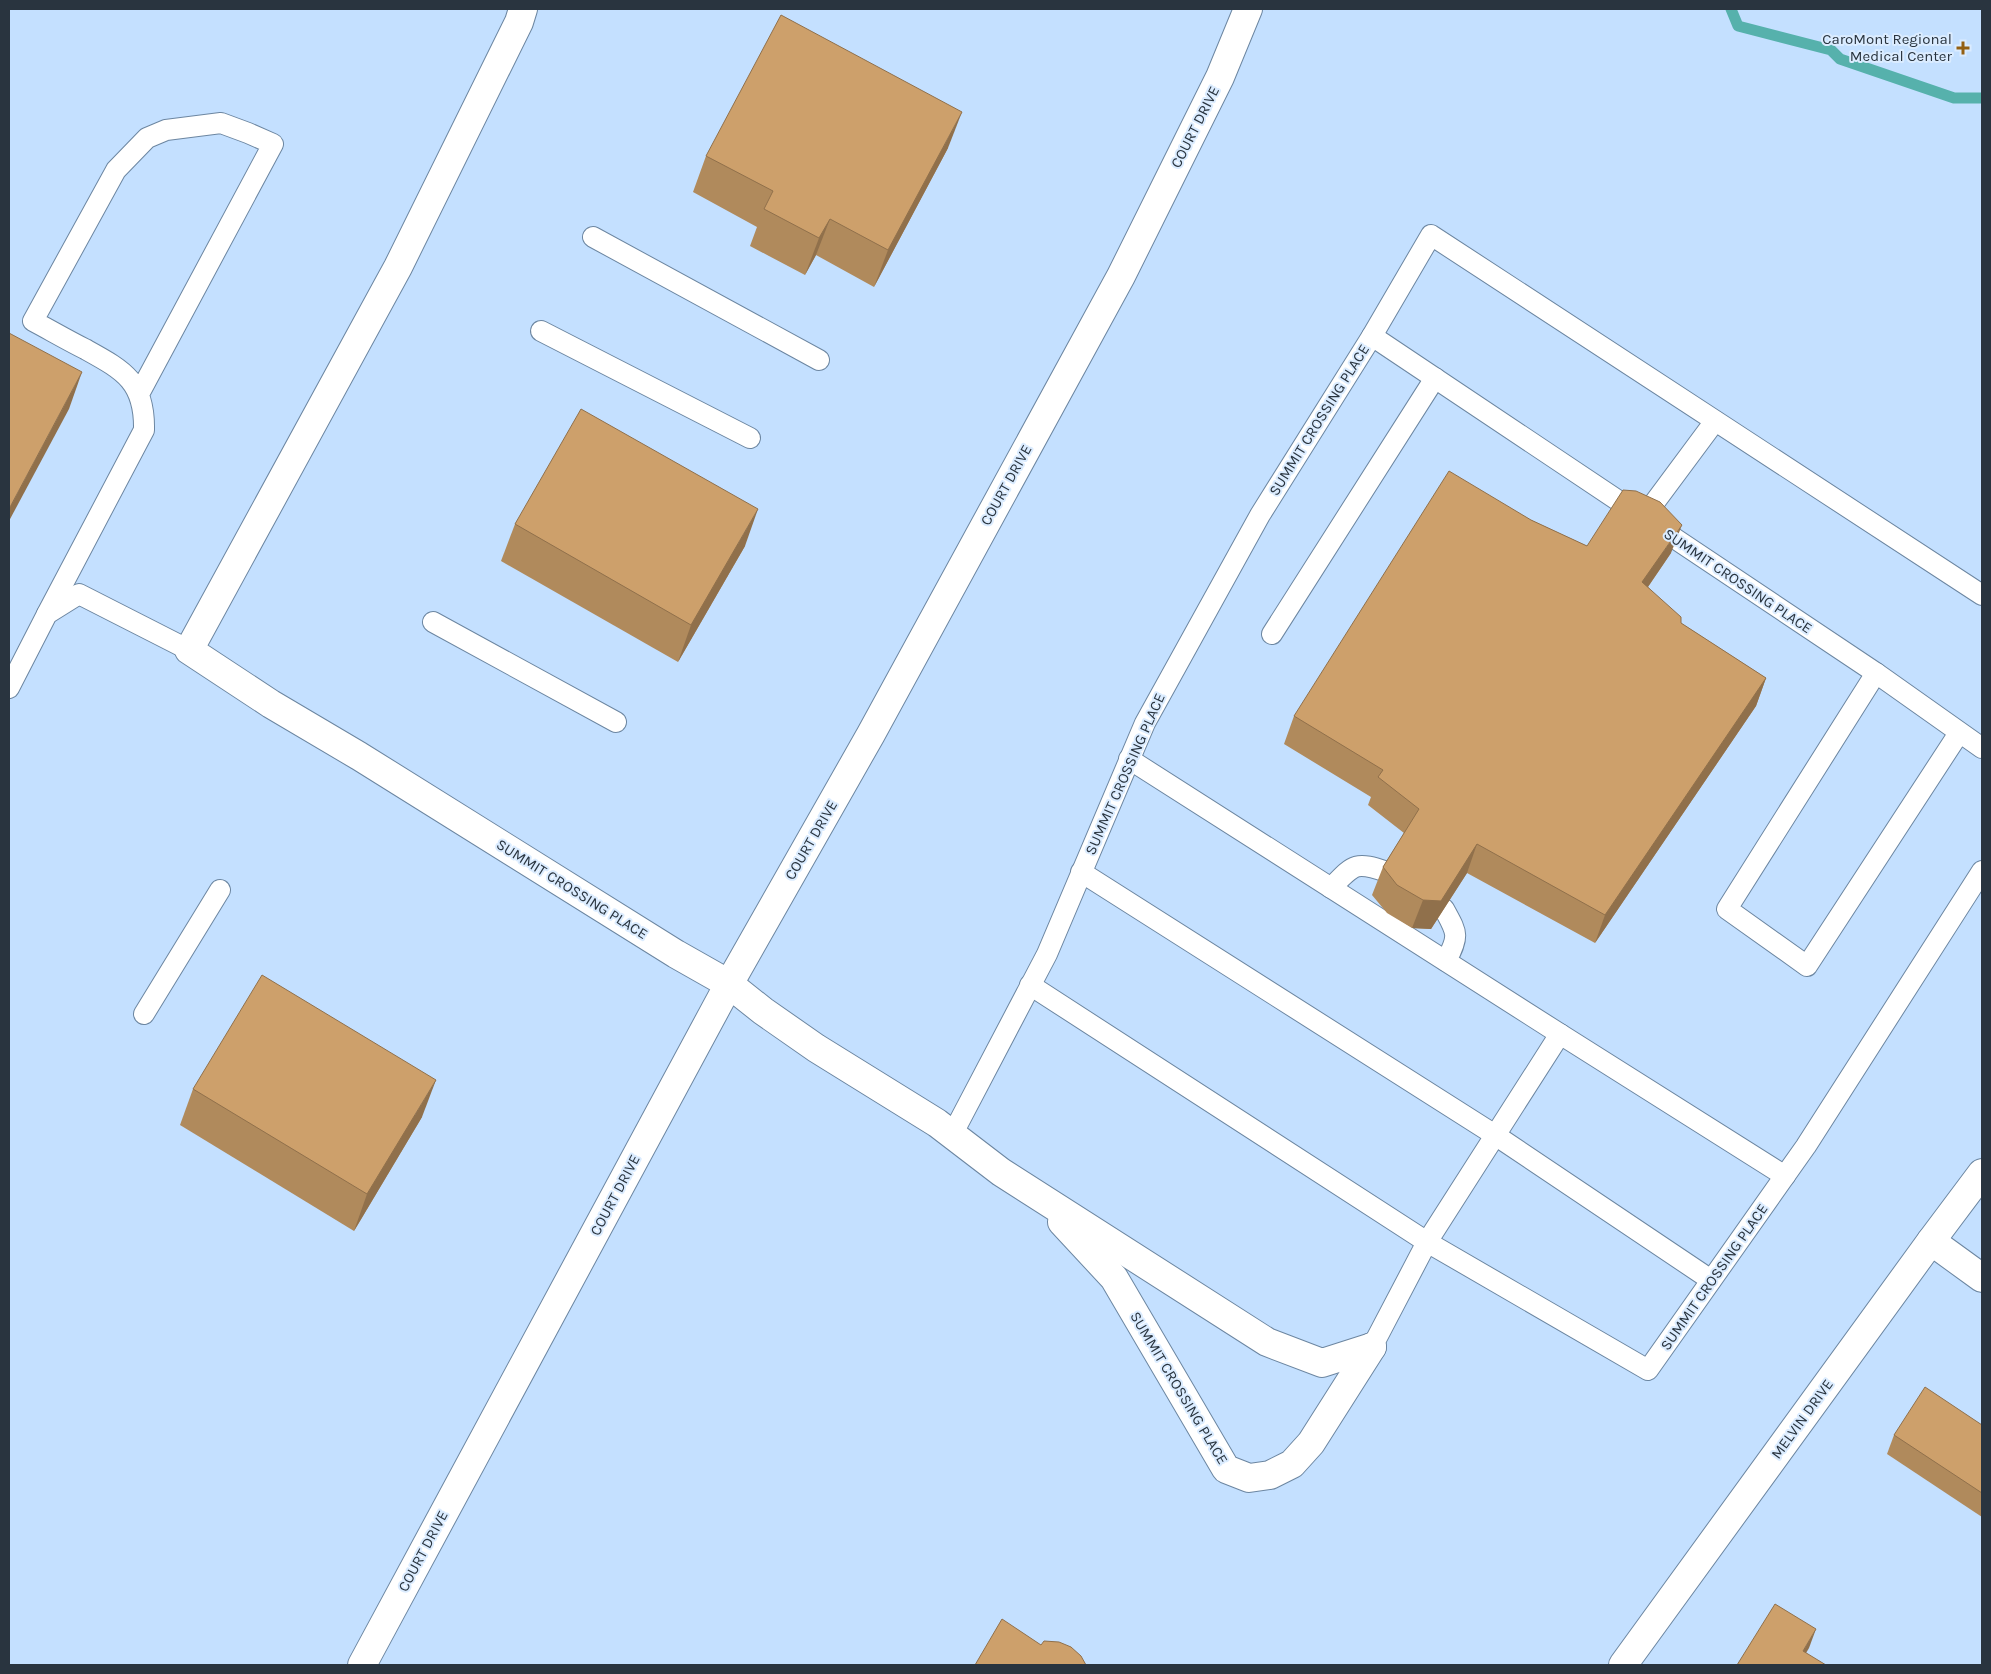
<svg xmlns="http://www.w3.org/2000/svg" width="1991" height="1674" viewBox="0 0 1991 1674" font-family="Karla,sans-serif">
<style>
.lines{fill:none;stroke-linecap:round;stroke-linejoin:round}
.stream{stroke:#56b1ac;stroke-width:11}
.service-casing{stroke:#6c86a1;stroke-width:22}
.minor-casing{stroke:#6c86a1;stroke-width:30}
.tertiary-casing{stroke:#6c86a1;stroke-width:30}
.service{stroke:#fff;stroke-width:20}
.minor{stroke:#fff;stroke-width:28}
.tertiary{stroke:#fff;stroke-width:28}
.wall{fill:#b08a5c}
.shaded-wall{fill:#90704b}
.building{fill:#cda06b;stroke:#90704b}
.poi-dot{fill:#936013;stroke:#dbecff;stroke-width:2}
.labels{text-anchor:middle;stroke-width:4;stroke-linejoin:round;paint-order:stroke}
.poi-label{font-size:15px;fill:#29343f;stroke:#dbecff;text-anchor:end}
.street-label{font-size:15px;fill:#29343f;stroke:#dbecff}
</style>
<rect width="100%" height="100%" fill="#c4e0ff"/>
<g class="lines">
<path class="stream" d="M1731 9 1738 26 1831 50 1840 59 1954 98H1982"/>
<defs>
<g id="service">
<path d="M593 237 819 360"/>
<path d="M541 331 750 438"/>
<path d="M1372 336 1431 235 1982 595"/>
<path d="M1643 518 1715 421"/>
<path d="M47 614 144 430C145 381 123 370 85 349 67 340 50 330 33 321L116 170 147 138 166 130 221 123 248 133 273 144 139 394"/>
<path d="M433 622 616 722"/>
<path d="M1272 634 1435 378"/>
<path d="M1876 673 1727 909 1807 966 1959 733"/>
<path d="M9 688 47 614 79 594 189 650"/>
<path d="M1129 759 1560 1034 1785 1176"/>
<path d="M1081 872 1495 1135 1711 1280"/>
<path d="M1331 888C1354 864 1355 861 1387 872"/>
<path d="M1444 909C1457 933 1460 935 1446 961"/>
<path d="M1030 985 1427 1242 1560 1034"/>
<path d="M144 1014 220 890"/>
<path d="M952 1135 1047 954 1145 723 1260 515 1372 336 1876 673 1982 748"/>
<path d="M1372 1347 1427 1242 1648 1370 1806 1146 1982 871"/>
</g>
<g id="minor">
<path d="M523 9 519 22 398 267 189 650 271 704 359 756 676 954 729 984 763 1011 816 1048 937 1123 1001 1172 1267 1342 1322 1363 1372 1347"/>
<path d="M1062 1222 1114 1278 1226 1469 1249 1478 1270 1475 1292 1464 1311 1443 1372 1347"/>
<path d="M1931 1241 1982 1278"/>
<path d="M1623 1665 1931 1241 1982 1173"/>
</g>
<path id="tertiary" d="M362 1665 729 984 871 734 1121 276 1220 77 1248 9"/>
</defs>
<use href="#service" class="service-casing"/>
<use href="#minor" class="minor-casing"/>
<use href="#tertiary" class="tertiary-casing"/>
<use href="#service" class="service"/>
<use href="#minor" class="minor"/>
<use href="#tertiary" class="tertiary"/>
</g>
<g class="wall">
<path d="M948 148 874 287 816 255 805 275 750 246 757 227 693 192 706 156Z"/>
<path d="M1531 520 1587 546 1671 553 1648 587 1681 623 1766 678 1756 706 1595 943 1467 873 1431 929 1412 928 1387 913 1372 895 1383 867 1404 833 1368 805 1371 797 1284 744 1294 716Z"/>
<path d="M515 524 745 546 678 662 501 561Z"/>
<path d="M193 1089 422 1117 354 1231 180 1125Z"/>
<path d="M1982 1425V1517L1887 1454 1894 1435Z"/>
</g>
<g class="shaded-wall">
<path d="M962 112 948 148 874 287 888 250Z"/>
<path d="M830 219 816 255 805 275 819 238Z"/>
<path d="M82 372 69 409 9 521V509Z"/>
<path d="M758 509 745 546 678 662 691 625Z"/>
<path d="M1682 525 1671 553 1632 610 1642 582Z"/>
<path d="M1766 678 1756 706 1595 943 1605 915Z"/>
<path d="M1477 844 1467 873 1431 929 1412 928 1423 900Z"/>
<path d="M436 1080 422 1117 354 1231 367 1194Z"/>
<path d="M1816 1629 1809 1648 1799 1665 1803 1651Z"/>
</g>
<g class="building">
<path d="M781 15 962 112 888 250 830 219 819 238 764 209 773 191 706 156Z"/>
<path d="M9 333 82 372 9 509Z"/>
<path d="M581 409 758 509 691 625 515 524Z"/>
<path d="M1449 471 1531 520 1587 546 1623 490 1636 491 1660 502 1682 525 1642 582 1681 617V623L1766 678 1605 915 1477 844 1441 901 1423 900 1397 885 1383 867 1419 809 1378 777 1383 770 1294 716Z"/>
<path d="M262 975 436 1080 367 1194 193 1089Z"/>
<path d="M1925 1387 1982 1425V1493L1894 1435Z"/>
<path d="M1775 1604 1816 1629 1803 1651 1826 1665H1737Z"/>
<path d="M1002 1619 1041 1645 1044 1641 1059 1642 1071 1647 1081 1656 1086 1665H975Z"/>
</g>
<path class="poi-dot" d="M1960.5 40.5h5v5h5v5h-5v5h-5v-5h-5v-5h5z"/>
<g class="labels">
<g class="poi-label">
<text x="1952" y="44">CaroMont Regional<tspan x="1952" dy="17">Medical Center</tspan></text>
</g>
<g class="street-label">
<text transform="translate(1195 127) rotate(-63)" y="5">COURT DRIVE</text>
<text transform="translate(1319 420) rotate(-58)" y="5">SUMMIT CROSSING PLACE</text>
<text transform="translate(1006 485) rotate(-61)" y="5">COURT DRIVE</text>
<text transform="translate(1738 581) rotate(34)" y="5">SUMMIT CROSSING PLACE</text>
<text transform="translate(1125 774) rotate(-66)" y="5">SUMMIT CROSSING PLACE</text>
<text transform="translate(811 840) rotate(-60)" y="5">COURT DRIVE</text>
<text transform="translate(572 889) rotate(32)" y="5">SUMMIT CROSSING PLACE</text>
<text transform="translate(615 1195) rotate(-62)" y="5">COURT DRIVE</text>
<text transform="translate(1714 1277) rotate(-55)" y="5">SUMMIT CROSSING PLACE</text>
<text transform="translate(1179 1388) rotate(59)" y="5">SUMMIT CROSSING PLACE</text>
<text transform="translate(1802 1419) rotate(-54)" y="5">MELVIN DRIVE</text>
<text transform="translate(423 1551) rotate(-62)" y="5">COURT DRIVE</text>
</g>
</g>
<rect width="1991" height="1674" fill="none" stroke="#29343f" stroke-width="20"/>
</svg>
